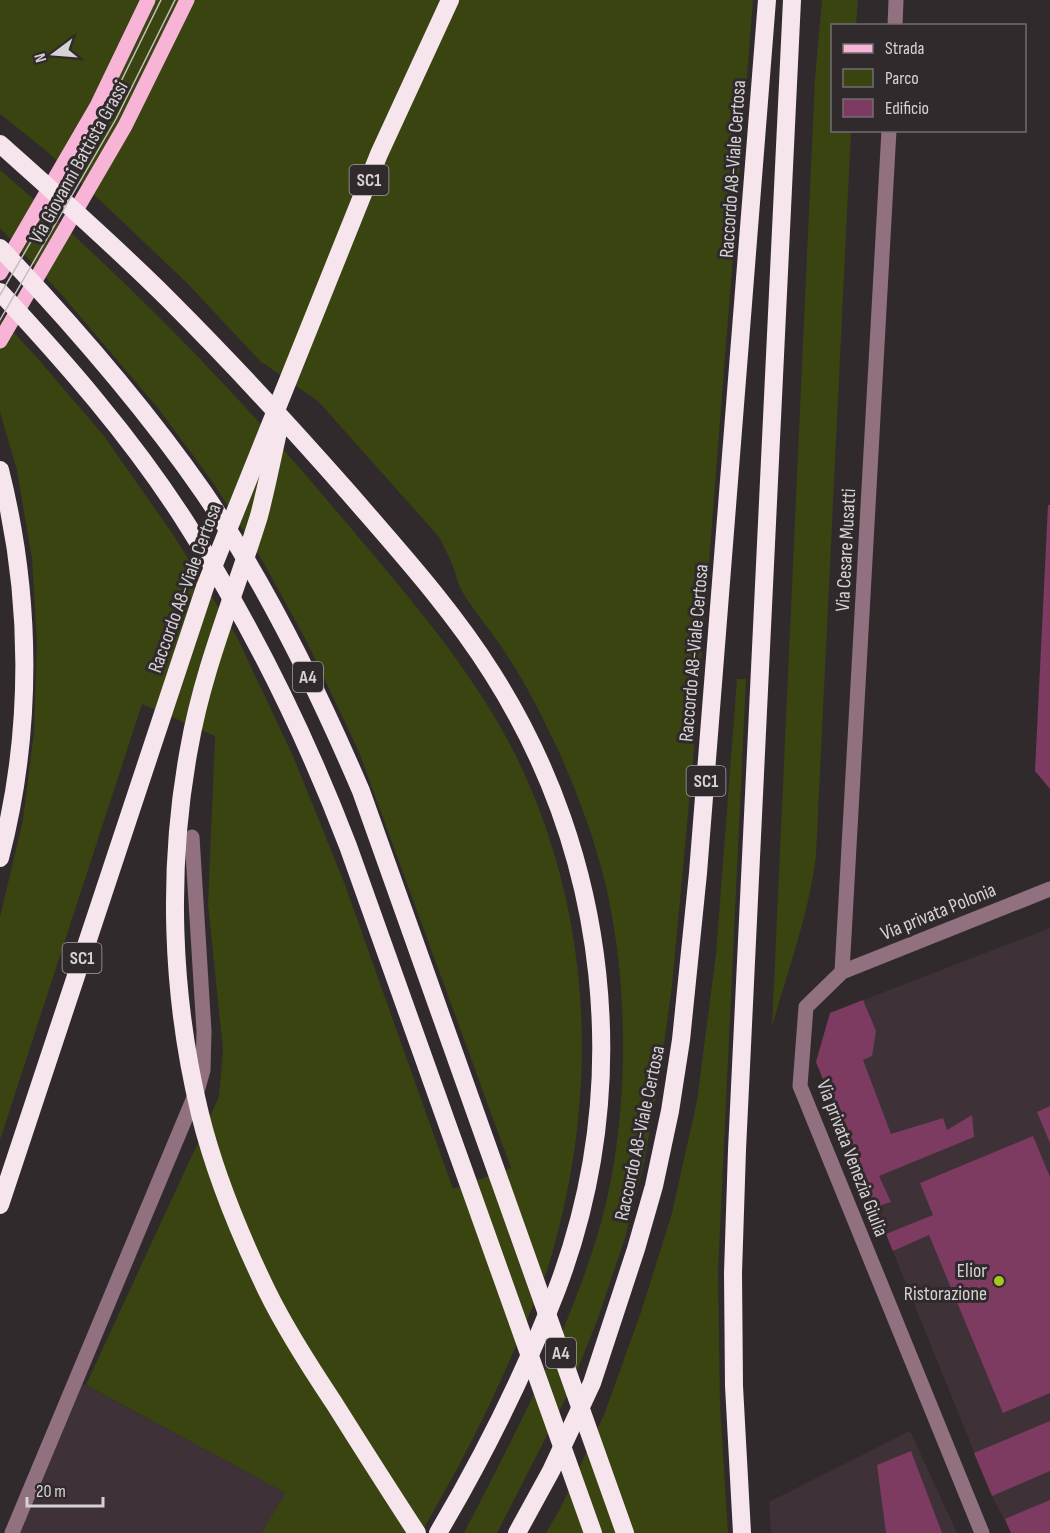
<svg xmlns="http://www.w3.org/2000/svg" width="1050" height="1533" viewBox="0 0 1050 1533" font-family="'Sofia Sans Condensed',sans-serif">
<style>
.built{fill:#3e3137}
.green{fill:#394411}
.building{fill:#7e3b61}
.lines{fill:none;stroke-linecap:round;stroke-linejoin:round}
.minor{stroke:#917080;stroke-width:15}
.major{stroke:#f7b4d6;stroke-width:15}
.highway{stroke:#f6e5ed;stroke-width:18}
.tram{stroke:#c3bec1;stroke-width:1.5}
.poi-dot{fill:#a7c71e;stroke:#302a2d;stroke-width:2}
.labels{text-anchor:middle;stroke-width:6;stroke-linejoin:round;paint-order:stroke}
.shield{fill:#302a2d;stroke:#a4a0a2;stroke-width:1.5}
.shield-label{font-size:18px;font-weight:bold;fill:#d6d2d4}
.street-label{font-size:20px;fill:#d6d2d4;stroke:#302a2d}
.poi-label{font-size:20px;fill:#d6d2d4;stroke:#302a2d;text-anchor:end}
</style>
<rect width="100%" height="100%" fill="#302a2d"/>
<g class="built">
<path d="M1050 928V1533H1011L992 1496 816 1062 830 1013Z"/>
<path d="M76 1380 287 1493 261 1533H12Z"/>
<path d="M910 1431 957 1533H771L769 1502Z"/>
</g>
<g class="green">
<path d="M0 0H753L696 728 672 986 659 1080 644 1163 625 1238 597 1321 567 1396 497 1533H464C513 1438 564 1342 596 1240 630 1132 631 987 604 878 593 835 577 792 559 752 541 713 521 674 496 639 485 623 472 609 462 591 458 584 456 575 453 566 449 556 444 547 439 537L318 401 260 361 188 284 104 204 44 149 0 114Z"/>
<path d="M822 0H858L856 25 832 26V130L851 131 816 855C809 915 788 969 772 1027L815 78Z"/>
<path d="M0 170C125 277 239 394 344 520 406 594 471 667 515 754 594 914 600 1095 549 1264 543 1285 534 1304 525 1324 496 1396 461 1465 421 1533H261L286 1493 86 1385 219 1097 223 1050 208 904 215 736 142 704 0 1140V917L23 820 34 732 37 642 32 559 17 470 0 412V318L33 353 104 436 172 533 237 637 293 756 345 885 453 1189 511 1168 359 752 306 640 262 560 214 484 158 408 61 294 0 228Z"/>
<path d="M737 679H746L718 1271 720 1405 728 1533H546L560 1509 604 1415 641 1312 672 1213 697 1101 716 954Z"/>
</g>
<g class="building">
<path d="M1048 505H1050V789L1035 771Z"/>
<path d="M863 1000 876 1031 872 1056 863 1060 891 1134 943 1118 947 1130 972 1115 974 1137 879 1176 891 1202 875 1207 816 1062 830 1013Z"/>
<path d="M1050 1106V1143L1037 1112Z"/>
<path d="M1033 1136 1050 1177V1393L1003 1413 929 1235 893 1251 886 1234 933 1215 920 1183Z"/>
<path d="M1050 1421V1471L992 1496 974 1453Z"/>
<path d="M911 1451 942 1533H886L877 1465Z"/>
<path d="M1050 1500V1533H1011L1005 1519Z"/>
</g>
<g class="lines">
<g class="minor">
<path d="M895 26 896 0"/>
<path d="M842 972 889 130"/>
<path d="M12 1533 198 1088 203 1070 204 1031 192 837"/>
<path d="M982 1533 800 1086 806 1007 842 972 1050 889"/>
</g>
<g class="major">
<path d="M0 273 97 106 148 0"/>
<path d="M0 341 125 126 187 0"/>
</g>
<g class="highway">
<path d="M0 144C57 195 115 246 169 300 231 362 291 427 349 493 399 551 451 608 492 673 609 857 634 1085 557 1289 525 1373 484 1455 438 1533"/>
<path d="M0 248C73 325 143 405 204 493 267 586 317 688 361 791L625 1533"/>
<path d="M0 292C66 363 130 436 183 518 250 622 304 731 348 846L593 1533"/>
<path d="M280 423C273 454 267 486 259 516 235 594 203 668 189 749 167 868 171 995 200 1114 215 1175 240 1235 267 1291 286 1330 310 1367 334 1403 361 1446 389 1490 417 1533"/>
<path d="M0 470C32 597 33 731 0 858"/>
<path d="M0 1205 205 587 379 154 450 0"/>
<path d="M517 1533 551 1471 592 1383 636 1249 654 1186 670 1111 681 1040 698 873 767 0"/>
<path d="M742 1533 734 1386 733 1273 737 1150 792 0"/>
</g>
<g class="tram">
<path d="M0 295 106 112 161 0"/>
<path d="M0 320 116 119 175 0"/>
</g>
</g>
<circle class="poi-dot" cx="999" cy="1281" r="6"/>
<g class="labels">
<g class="shield">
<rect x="349.5" y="165" width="39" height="30" rx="4.5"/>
<rect x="293" y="662" width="30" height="30" rx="4.5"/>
<rect x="686.5" y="766" width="39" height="30" rx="4.5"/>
<rect x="62.5" y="943" width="39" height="30" rx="4.5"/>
<rect x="546" y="1338" width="30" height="30" rx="4.5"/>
</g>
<g class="shield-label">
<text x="369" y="186">SC1</text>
<text x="308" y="683">A4</text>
<text x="706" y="787">SC1</text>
<text x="82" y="964">SC1</text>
<text x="561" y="1359">A4</text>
</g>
<g class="street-label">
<text transform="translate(78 162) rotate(-61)" y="7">Via Giovanni Battista Grassi</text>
<text transform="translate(732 169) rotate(-86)" y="7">Raccordo A8-Viale Certosa</text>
<text transform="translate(845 550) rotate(-87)" y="7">Via Cesare Musatti</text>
<text transform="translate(184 588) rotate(-70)" y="7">Raccordo A8-Viale Certosa</text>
<text transform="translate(693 653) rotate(-85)" y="7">Raccordo A8-Viale Certosa</text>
<text transform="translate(938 911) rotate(-22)" y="7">Via privata Polonia</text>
<text transform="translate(639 1133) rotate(-78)" y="7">Raccordo A8-Viale Certosa</text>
<text transform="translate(853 1158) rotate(69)" y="7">Via privata Venezia Giulia</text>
</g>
<g class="poi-label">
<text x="987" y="1277">Elior<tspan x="987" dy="23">Ristorazione</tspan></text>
</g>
</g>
<rect x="831" y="24" width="195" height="108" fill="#302a2d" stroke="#726d70" stroke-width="1.5"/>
<rect x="843" y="44" width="30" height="9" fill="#f7b4d6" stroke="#726d70" stroke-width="1.5"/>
<text x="885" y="54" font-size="18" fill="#d6d2d4">Strada</text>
<rect x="843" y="69" width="30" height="18" fill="#394411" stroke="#726d70" stroke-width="1.5"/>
<text x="885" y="84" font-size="18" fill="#d6d2d4">Parco</text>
<rect x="843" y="99" width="30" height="18" fill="#7e3b61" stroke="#726d70" stroke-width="1.5"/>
<text x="885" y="114" font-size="18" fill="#d6d2d4">Edificio</text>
<g transform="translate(54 54) rotate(254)" stroke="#302a2d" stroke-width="4.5" paint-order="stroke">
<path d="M0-4.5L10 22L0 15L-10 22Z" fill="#d6d2d4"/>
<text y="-9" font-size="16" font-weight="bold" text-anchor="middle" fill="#d6d2d4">N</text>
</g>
<path d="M27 1497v9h76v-9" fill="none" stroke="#d6d2d4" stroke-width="3"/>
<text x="36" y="1497" font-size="18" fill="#d6d2d4" stroke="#302a2d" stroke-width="4.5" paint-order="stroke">20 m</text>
</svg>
